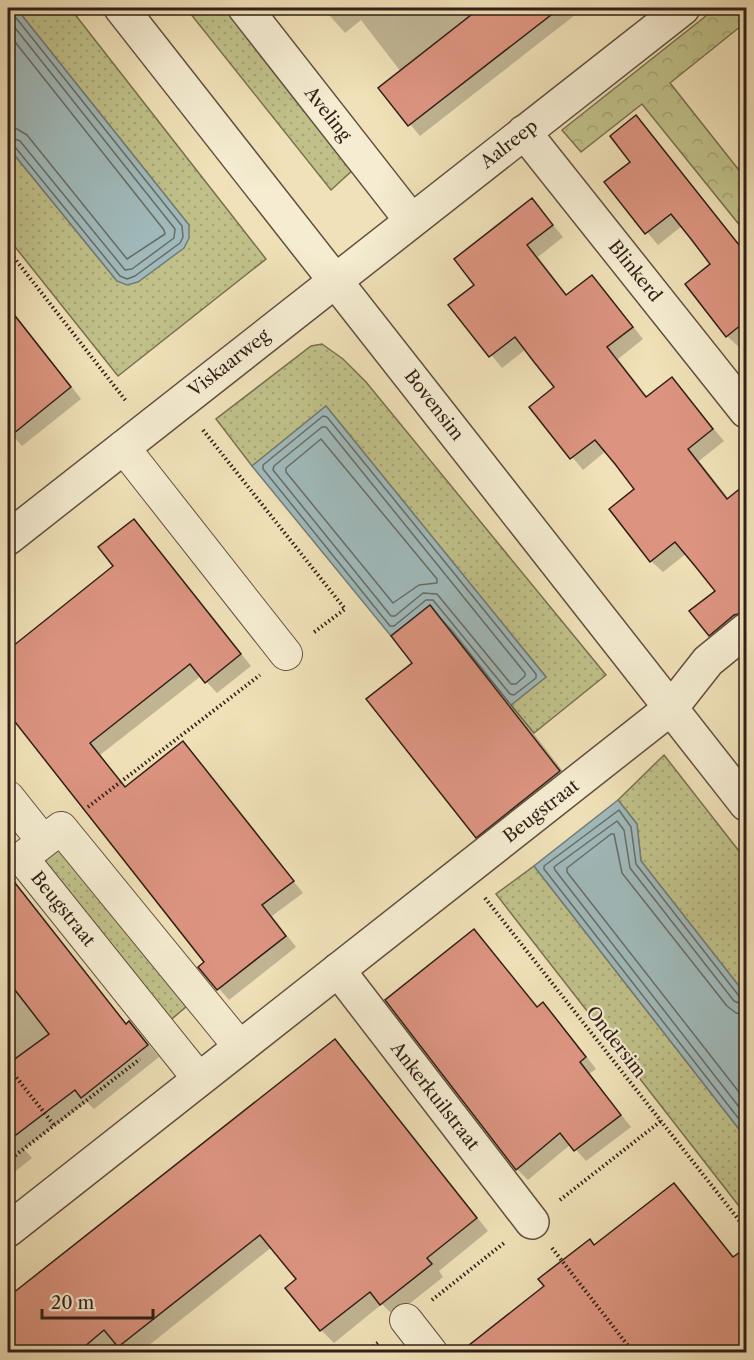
<svg xmlns="http://www.w3.org/2000/svg" width="754" height="1360" viewBox="0 0 754 1360" font-family="'Libre Caslon Text',serif">
<style>
.grass{fill:url(#grass-dots);stroke:#787050;stroke-width:1.5}
.forest{fill:url(#forest-crowns);stroke:#787050;stroke-width:1.5}
.water{fill:#a0babb;stroke:#747c79;stroke-width:1.5}
.shadow{fill:#0003}
.lines{fill:none;stroke-linecap:round;stroke-linejoin:round}
.shore{stroke:#686c68;stroke-width:1.5}
.building{fill:#dc9480;stroke:#311f16;stroke-width:1.5}
.pedestrian-casing{stroke:#61503e;stroke-width:34}
.minor-casing{stroke:#61503e;stroke-width:36}
.path{stroke:#311f16;stroke-width:4;stroke-dasharray:1.5 3;stroke-linecap:butt}
.pedestrian{stroke:#f5ecd1;stroke-width:32}
.minor{stroke:#f5ecd1;stroke-width:33}
.labels{text-anchor:middle;stroke-width:4.5;stroke-linejoin:round;paint-order:stroke}
.street-label{font-size:18px;fill:#311f16;stroke:#f5ecd1}
</style>
<defs>
<pattern id="grass-dots" width="8" height="8" patternUnits="userSpaceOnUse" patternTransform="scale(1.5)"><rect width="8" height="8" fill="#c0c18a"/><path d="M2 2h.1M6 6h.1" fill="none" stroke="#a5a576" stroke-width="1.8" stroke-linecap="round"/></pattern>
<pattern id="forest-crowns" width="20" height="18" patternUnits="userSpaceOnUse" patternTransform="scale(1.5)"><rect width="20" height="18" fill="#c0c18a"/><path d="M2 6a3 3 0 1 1 6 0M12 15a3 3 0 1 1 6 0" fill="none" stroke="#a5a576"/></pattern>
</defs>
<rect width="100%" height="100%" fill="#f0e1b8"/>
<filter id="stains"><feTurbulence type="fractalNoise" baseFrequency=".00333" numOctaves="4"/><feColorMatrix values="0 0 0 0 .2 0 0 0 0 .09 0 0 0 0 .02 0 0 0 .5 -.17"/></filter>
<radialGradient id="worn" r=".72"><stop offset=".6" stop-color="#630" stop-opacity="0"/><stop offset="1" stop-color="#630" stop-opacity=".3"/></radialGradient>
<g class="grass">
<path d="M16 8H70L266 259 118 376 8 238V147L117 281 189 225Z"/>
<path d="M186 8H225L354 169 331 190Z"/>
<path d="M322 344 343 359 366 382 606 675 534 733 511 705 546 677 326 406 252 466 216 419 311 346Z"/>
<path d="M664 755 746 860V995L641 861 637 824 618 800Z"/>
<path d="M61 835 193 1001 167 1023 34 856Z"/>
<path d="M534 866 746 1138V1215L496 894Z"/>
</g>
<path class="forest" d="M716 8H746V22L670 83 746 179V233L642 104 581 152 562 130Z"/>
<g class="water">
<path d="M8 8H16L189 225V238L184 248 138 282 127 285 117 281 8 147Z"/>
<path d="M326 406 546 677 511 705 430 605 391 636 252 466Z"/>
<path d="M618 800 637 824 641 861 746 995V1138L534 866Z"/>
</g>
<g class="shadow">
<path d="M323 8H584L420 136 380 88 401 72 361 20 345 33Z"/>
<path d="M636 117 746 254V341L739 347 727 336 712 264 682 226 658 245 606 182 632 162Z"/>
<path d="M532 200 563 237 538 257 568 296 592 277 603 288 643 339 618 359 648 398 672 379 724 441 699 461 729 499 746 485V628L721 647 710 635 717 592 687 553 663 572 651 561 636 490 606 451 583 470 531 407 556 387 526 349 502 368 450 305 476 285Z"/>
<path d="M8 305 81 399 22 446 8 430Z"/>
<path d="M134 521 251 666 217 693 201 676 100 755 126 788 183 743 303 893 272 916 296 947 229 1000 200 967 206 962 8 710V638L14 646 115 566Z"/>
<path d="M430 607 454 631 583 797 502 861 477 837 414 664Z"/>
<path d="M8 873 127 1025 129 1023 141 1035 159 1057 94 1109 87 1102 24 1149 32 1158 8 1177Z"/>
<path d="M474 931 538 1008 543 1004 554 1015 596 1069 589 1074 631 1127 586 1161 571 1144 528 1180 517 1169Z"/>
<path d="M335 1041 488 1231 439 1271 443 1277 394 1316 382 1304 334 1343 321 1330 298 1280 272 1247 148 1346 153 1352H17L8 1340V1299Z"/>
<path d="M674 1185 734 1258 595 1247Z"/>
</g>
<g class="lines">
<g class="shore">
<path d="M8 19 175 229 174 238 132 269 125 270 20 141 8 136"/>
<path d="M8 33 164 230 165 234 127 259 27 135 17 129 8 127"/>
<path d="M8 144 15 147 120 276 127 279 135 276 180 243 183 237 182 226 13 14 11 8"/>
<path d="M323 416 327 417 536 674V678L514 695 510 694 433 600H426L394 626H390L263 469V465Z"/>
<path d="M322 427H326L525 673V676L516 684H511L437 594 423 593 395 616H391L273 470 274 466Z"/>
<path d="M321 439 437 579V583L419 585 393 603 286 472V468Z"/>
<path d="M746 998 739 996 636 864 631 827 619 810 544 866V869L746 1128"/>
<path d="M746 1006 734 1001 630 868 624 830 617 821 554 867 555 870 746 1116"/>
<path d="M746 1015 736 1013 727 1006 622 873 614 834H611L567 868V872L746 1101"/>
</g>
</g>
<g class="building">
<path d="M480 8H560L408 126 378 88Z"/>
<path d="M636 115 747 255V320L726 337 685 284 710 264 691 239 671 214 645 234 604 182 630 162 610 136Z"/>
<path d="M532 198 553 225 527 245 566 295 592 275 633 327 607 347 646 397 672 377 713 429 688 449 727 499 747 483V612L734 615 709 636 689 611 715 591 695 566 675 542 650 562 609 509 634 489 615 464 595 440 570 459 529 407 554 387 534 362 515 337 489 357 448 305 474 285 454 259Z"/>
<path d="M8 307 71 387 8 438Z"/>
<path d="M134 519 241 654 205 683 190 664 90 743 125 787 183 741 294 881 262 905 286 936 217 990 198 967 204 962 8 713V650L113 566 98 547Z"/>
<path d="M430 605 560 771 476 838 366 699 412 663 391 636Z"/>
<path d="M8 874 126 1024 129 1021 148 1045 81 1098 75 1090 8 1141V1064L49 1034 8 981Z"/>
<path d="M474 929 537 1007 543 1002 586 1057 580 1062 621 1115 574 1151 560 1133 516 1170 385 1000Z"/>
<path d="M335 1039 477 1218 427 1258 432 1264 380 1305 370 1292 320 1331 285 1288 296 1279 260 1235 118 1347 104 1330 77 1353H15L8 1342V1297Z"/>
<path d="M674 1183 733 1257 747 1247V1353H459L544 1286 538 1279 590 1239 594 1245Z"/>
</g>
<g class="lines">
<defs>
<g id="pedestrian">
<path d="M123 447 286 654"/>
<path d="M8 797 43 841"/>
<path d="M199 1079 22 858 61 828 240 1047"/>
<path d="M406 1320 431 1352"/>
</g>
<g id="minor">
<path d="M121 8 746 804"/>
<path d="M245 8 411 220"/>
<path d="M524 132 746 411"/>
<path d="M8 538 683 8"/>
<path d="M338 970 532 1222"/>
<path d="M8 1230 671 708 708 661 746 630"/>
</g>
</defs>
<use href="#pedestrian" class="pedestrian-casing"/>
<use href="#minor" class="minor-casing"/>
<g class="path">
<path d="M8 250 126 401"/>
<path d="M203 430 345 609 313 633"/>
<path d="M88 807 260 675"/>
<path d="M485 898 746 1229"/>
<path d="M8 1067 54 1125"/>
<path d="M8 1161 140 1059"/>
<path d="M560 1200 661 1121"/>
<path d="M552 1248 633 1352"/>
<path d="M432 1300 504 1243"/>
<path d="M366 1352 379 1342"/>
</g>
<use href="#pedestrian" class="pedestrian"/>
<use href="#minor" class="minor"/>
</g>
<g class="labels">
<g class="street-label">
<text transform="translate(328 114) rotate(52)" y="6">Aveling</text>
<text transform="translate(509 144) rotate(-38)" y="6">Aalreep</text>
<text transform="translate(635 271) rotate(51)" y="6">Blinkerd</text>
<text transform="translate(229 363) rotate(-38)" y="6">Viskaarweg</text>
<text transform="translate(434 405) rotate(52)" y="6">Bovensim</text>
<text transform="translate(541 811) rotate(-38)" y="6">Beugstraat</text>
<text transform="translate(63 909) rotate(51)" y="6">Beugstraat</text>
<text transform="translate(616 1042) rotate(52)" y="6">Ondersim</text>
<text transform="translate(435 1096) rotate(52)" y="6">Ankerkuilstraat</text>
</g>
</g>
<rect width="754" height="1360" fill="none" stroke="#f0e1b8" stroke-width="30"/>
<rect x="9" y="9" width="736" height="1342" fill="none" stroke="#311f16" stroke-width="3"/>
<rect x="15" y="15" width="724" height="1330" fill="none" stroke="#311f16" stroke-width="1.5"/>
<path d="M42 1309v9h111v-9" fill="none" stroke="#311f16" stroke-width="3"/>
<text x="51" y="1309" font-size="18" fill="#311f16" stroke="#f5ecd1" stroke-width="4.5" paint-order="stroke">20 m</text>
<rect width="100%" height="100%" filter="url(#stains)"/>
<rect width="100%" height="100%" fill="url(#worn)"/>
</svg>
